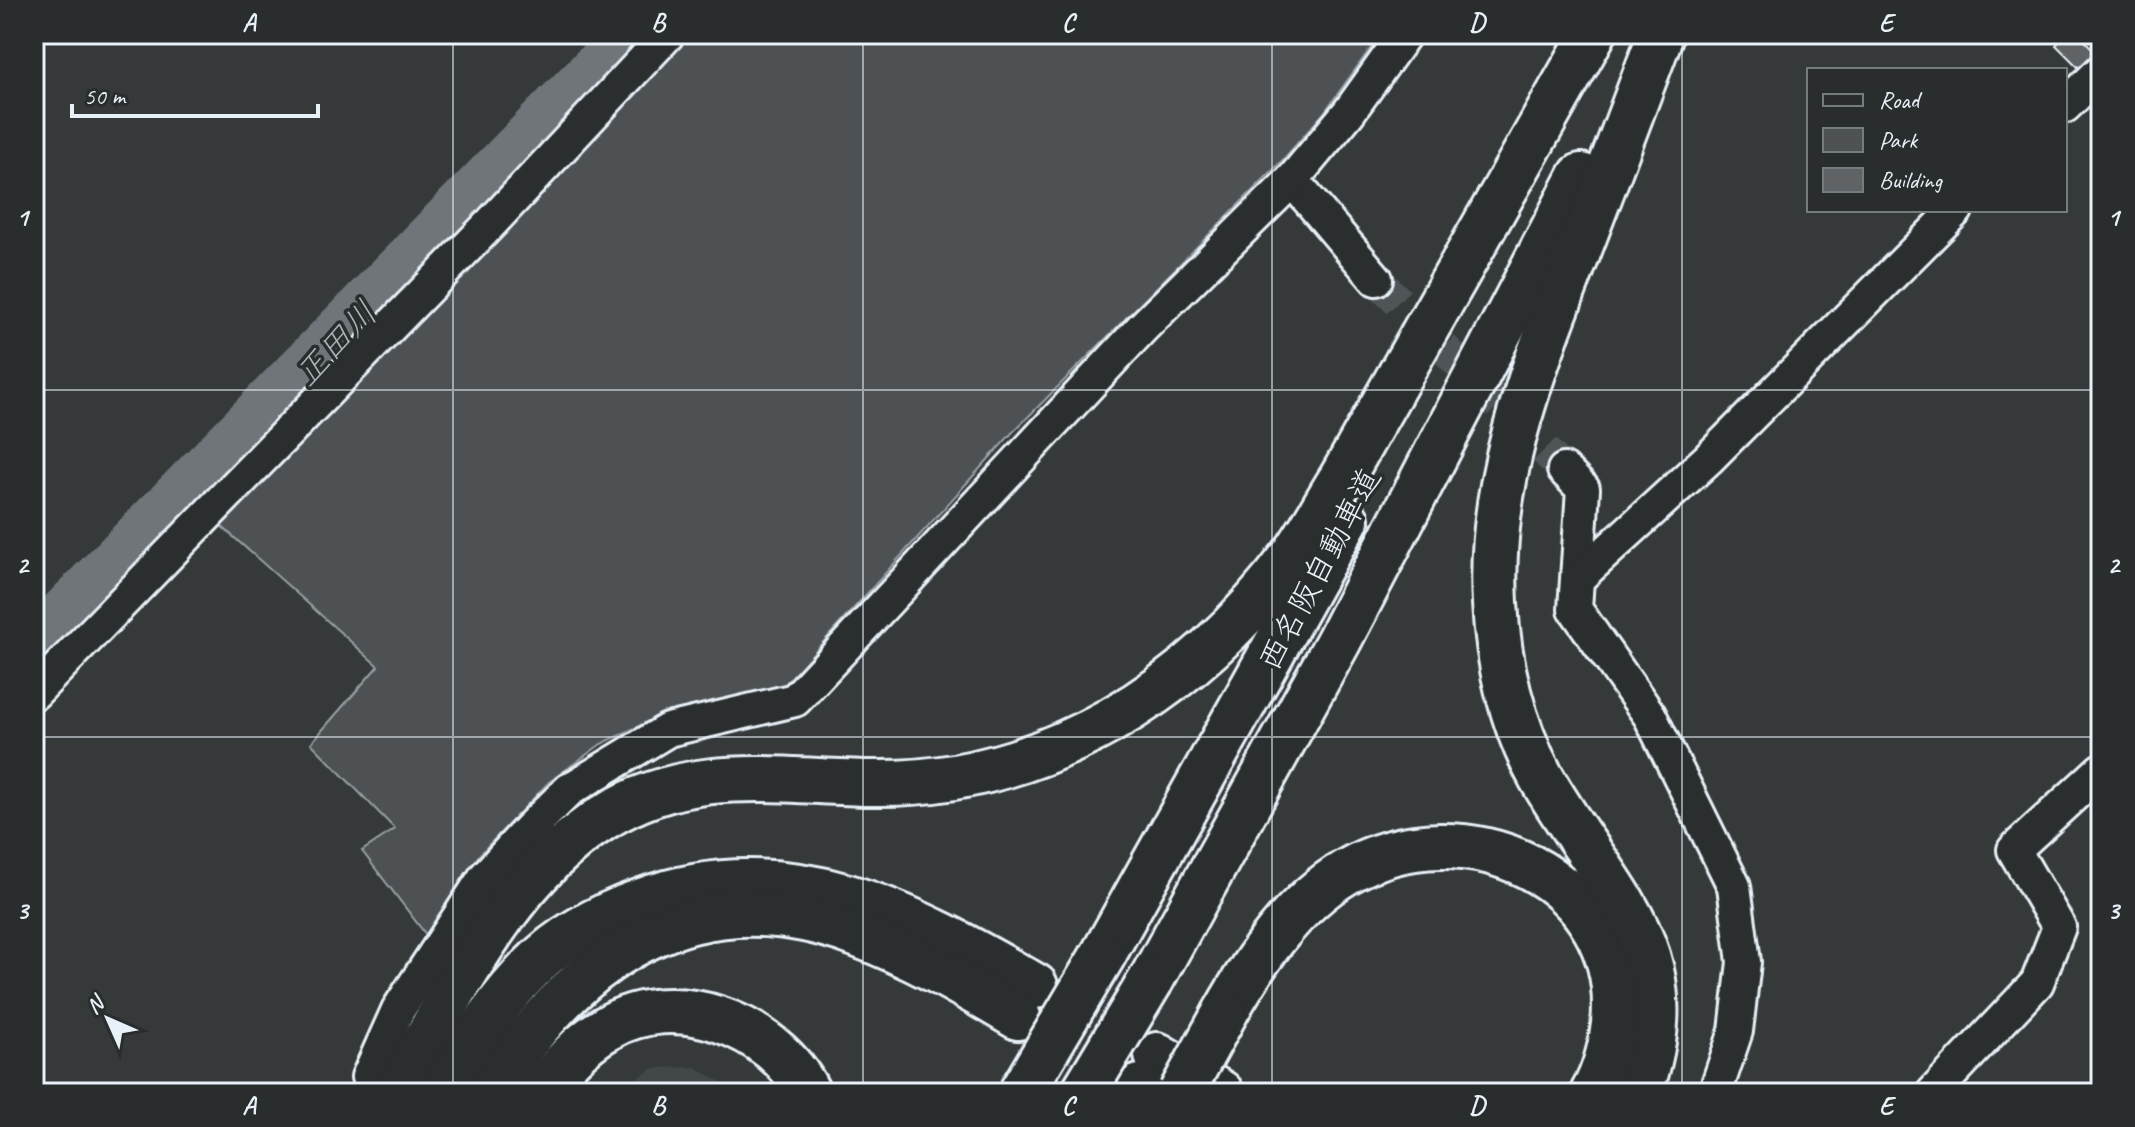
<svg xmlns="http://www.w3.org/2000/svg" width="2135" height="1127" viewBox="0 0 2135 1127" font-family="Caveat,'Klee One',sans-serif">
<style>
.built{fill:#424647}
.green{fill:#4d5152;stroke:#9aa1a5;stroke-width:2}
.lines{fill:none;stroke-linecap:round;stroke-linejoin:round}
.river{stroke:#707579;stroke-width:60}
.building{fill:#5f6365;stroke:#e8f1f8;stroke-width:2}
.minor-tunnel{stroke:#505556;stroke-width:32;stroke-dasharray:32 16;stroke-linecap:butt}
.motorway-tunnel{stroke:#505556;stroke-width:44;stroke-dasharray:44 22;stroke-linecap:butt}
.minor-casing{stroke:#e8f1f8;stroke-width:38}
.motorway-casing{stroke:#e8f1f8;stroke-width:50}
.minor{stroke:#2a2d2e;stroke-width:32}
.motorway{stroke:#2a2d2e;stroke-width:44}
.motorway-bridge-casing{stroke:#e8f1f8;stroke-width:50;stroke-linecap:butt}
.motorway-bridge{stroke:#2a2d2e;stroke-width:44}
.grid{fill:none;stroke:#e8f1f8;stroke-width:2;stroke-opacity:0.55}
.labels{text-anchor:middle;stroke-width:7;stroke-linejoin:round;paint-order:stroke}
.street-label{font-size:32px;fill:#e8f1f8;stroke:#2a2d2e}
.water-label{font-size:34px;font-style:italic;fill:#acb3b8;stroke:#2a2d2e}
.neatline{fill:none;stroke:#e8f1f8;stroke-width:3}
.grid-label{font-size:26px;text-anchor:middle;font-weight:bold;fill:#e8f1f8}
</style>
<rect width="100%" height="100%" fill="#35393a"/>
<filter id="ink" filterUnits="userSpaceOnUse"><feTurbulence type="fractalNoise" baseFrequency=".0125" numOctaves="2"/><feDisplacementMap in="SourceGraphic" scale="16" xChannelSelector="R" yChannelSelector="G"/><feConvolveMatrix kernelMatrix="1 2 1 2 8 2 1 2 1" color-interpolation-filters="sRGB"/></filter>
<g filter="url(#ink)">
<path class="built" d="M695 1067 723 1083 733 1093H610L654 1068Z"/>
<path class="green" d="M676 34H1381L1323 114 1280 163 1012 433 779 691 666 713 601 744 549 782 479 855 427 936 362 851 395 829 311 743 378 666 210 516Z"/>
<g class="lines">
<path class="river" d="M34 651 636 34"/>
</g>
<path class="building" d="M2066 34H2078L2098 54 2081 70 2056 45Z"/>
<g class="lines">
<path class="minor-tunnel" d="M1376 279 1564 470"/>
<path class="motorway-tunnel" d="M1021 1019 1140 1087"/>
<defs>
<g id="minor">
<path d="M2065 106 2101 71"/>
<path d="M1292 180 1376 279"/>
<path d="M1564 470 1583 489 1575 609 1650 716 1734 886 1744 962 1736 1031 1715 1093"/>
<path d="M1579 577 1708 459 1956 210"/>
<path d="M34 693 492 222 668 34"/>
<path d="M368 1077 398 1010 485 877 528 830 569 790 668 730 795 700 1142 328 1292 180 1349 112 1405 34"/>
<path d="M1933 1093 2037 983 2059 927 2014 850 2101 770"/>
</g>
<g id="motorway">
<path d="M1103 955 1346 520"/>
<path d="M1151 980 1338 642 1581 176"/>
<path d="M1225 1013C1255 960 1293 903 1346 872 1464 803 1629 877 1614 1024 1611 1048 1605 1072 1593 1093"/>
<path d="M1157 1055 1221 1093"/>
<path d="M1140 1087 1151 1093"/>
<path d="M395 1093C452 998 505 880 603 818 689 764 773 781 869 783 1044 787 1194 690 1296 552 1312 529 1326 503 1341 479L1593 34"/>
<path d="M441 1093C469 1048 495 1003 533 966 562 936 603 915 642 901 789 848 910 914 1035 986"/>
<path d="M490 1093C574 957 691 873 856 934 913 955 966 986 1018 1017"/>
<path d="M542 1093C558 1068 581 1043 607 1028 674 987 775 1025 808 1093"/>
<path d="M1639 1093C1693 950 1604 889 1541 777 1512 725 1498 662 1495 603 1488 480 1532 372 1575 260 1604 185 1633 109 1661 34"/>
</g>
</defs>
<use href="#minor" class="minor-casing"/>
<use href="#motorway" class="motorway-casing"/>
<use href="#minor" class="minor"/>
<use href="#motorway" class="motorway"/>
<defs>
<g id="motorway-bridge">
<path d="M1021 1093 1103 955"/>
<path d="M1083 1093 1151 980"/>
<path d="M1181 1093 1225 1013"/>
</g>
</defs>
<use href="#motorway-bridge" class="motorway-bridge-casing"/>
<use href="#motorway-bridge" class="motorway-bridge"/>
</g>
</g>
<path class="grid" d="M453 34V1093M863 34V1093M1272 34V1093M1682 34V1093M34 390H2101M34 737H2101"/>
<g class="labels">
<g class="street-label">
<text transform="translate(1319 569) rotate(-62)" y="11">西名阪自動車道</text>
</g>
<g class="water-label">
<text transform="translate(335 343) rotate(-46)" y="12">正田川</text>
</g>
</g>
<rect width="2135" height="1127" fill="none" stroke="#2a2d2e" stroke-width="88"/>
<rect x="1807" y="68" width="260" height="144" fill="#2a2d2e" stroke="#767b7f" stroke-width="2"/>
<rect x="1823" y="94" width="40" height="12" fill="#2a2d2e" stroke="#767b7f" stroke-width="2"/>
<text x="1879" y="108" font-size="24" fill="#e8f1f8">Road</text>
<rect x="1823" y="128" width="40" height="24" fill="#4d5152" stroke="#767b7f" stroke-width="2"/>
<text x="1879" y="148" font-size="24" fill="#e8f1f8">Park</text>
<rect x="1823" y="168" width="40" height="24" fill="#5f6365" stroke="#767b7f" stroke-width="2"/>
<text x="1879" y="188" font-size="24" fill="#e8f1f8">Building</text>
<g transform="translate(108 1019) rotate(315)" stroke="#2a2d2e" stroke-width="6" paint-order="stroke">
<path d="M0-6L14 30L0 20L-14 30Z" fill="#e8f1f8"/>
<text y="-12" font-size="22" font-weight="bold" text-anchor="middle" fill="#e8f1f8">N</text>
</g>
<path d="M72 104v12h246v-12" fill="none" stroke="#e8f1f8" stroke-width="4"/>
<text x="84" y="104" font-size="24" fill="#e8f1f8" stroke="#2a2d2e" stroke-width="6" paint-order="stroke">50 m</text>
<rect x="44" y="44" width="2047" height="1039" class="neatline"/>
<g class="grid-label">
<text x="249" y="31">A</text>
<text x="658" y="31">B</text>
<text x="1068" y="31">C</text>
<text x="1477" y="31">D</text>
<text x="1886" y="31">E</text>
<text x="22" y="226">1</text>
<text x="2113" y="226">1</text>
<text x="22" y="573">2</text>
<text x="2113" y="573">2</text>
<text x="22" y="919">3</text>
<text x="2113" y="919">3</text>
<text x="249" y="1114">A</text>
<text x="658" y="1114">B</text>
<text x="1068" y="1114">C</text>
<text x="1477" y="1114">D</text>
<text x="1886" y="1114">E</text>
</g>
</svg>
